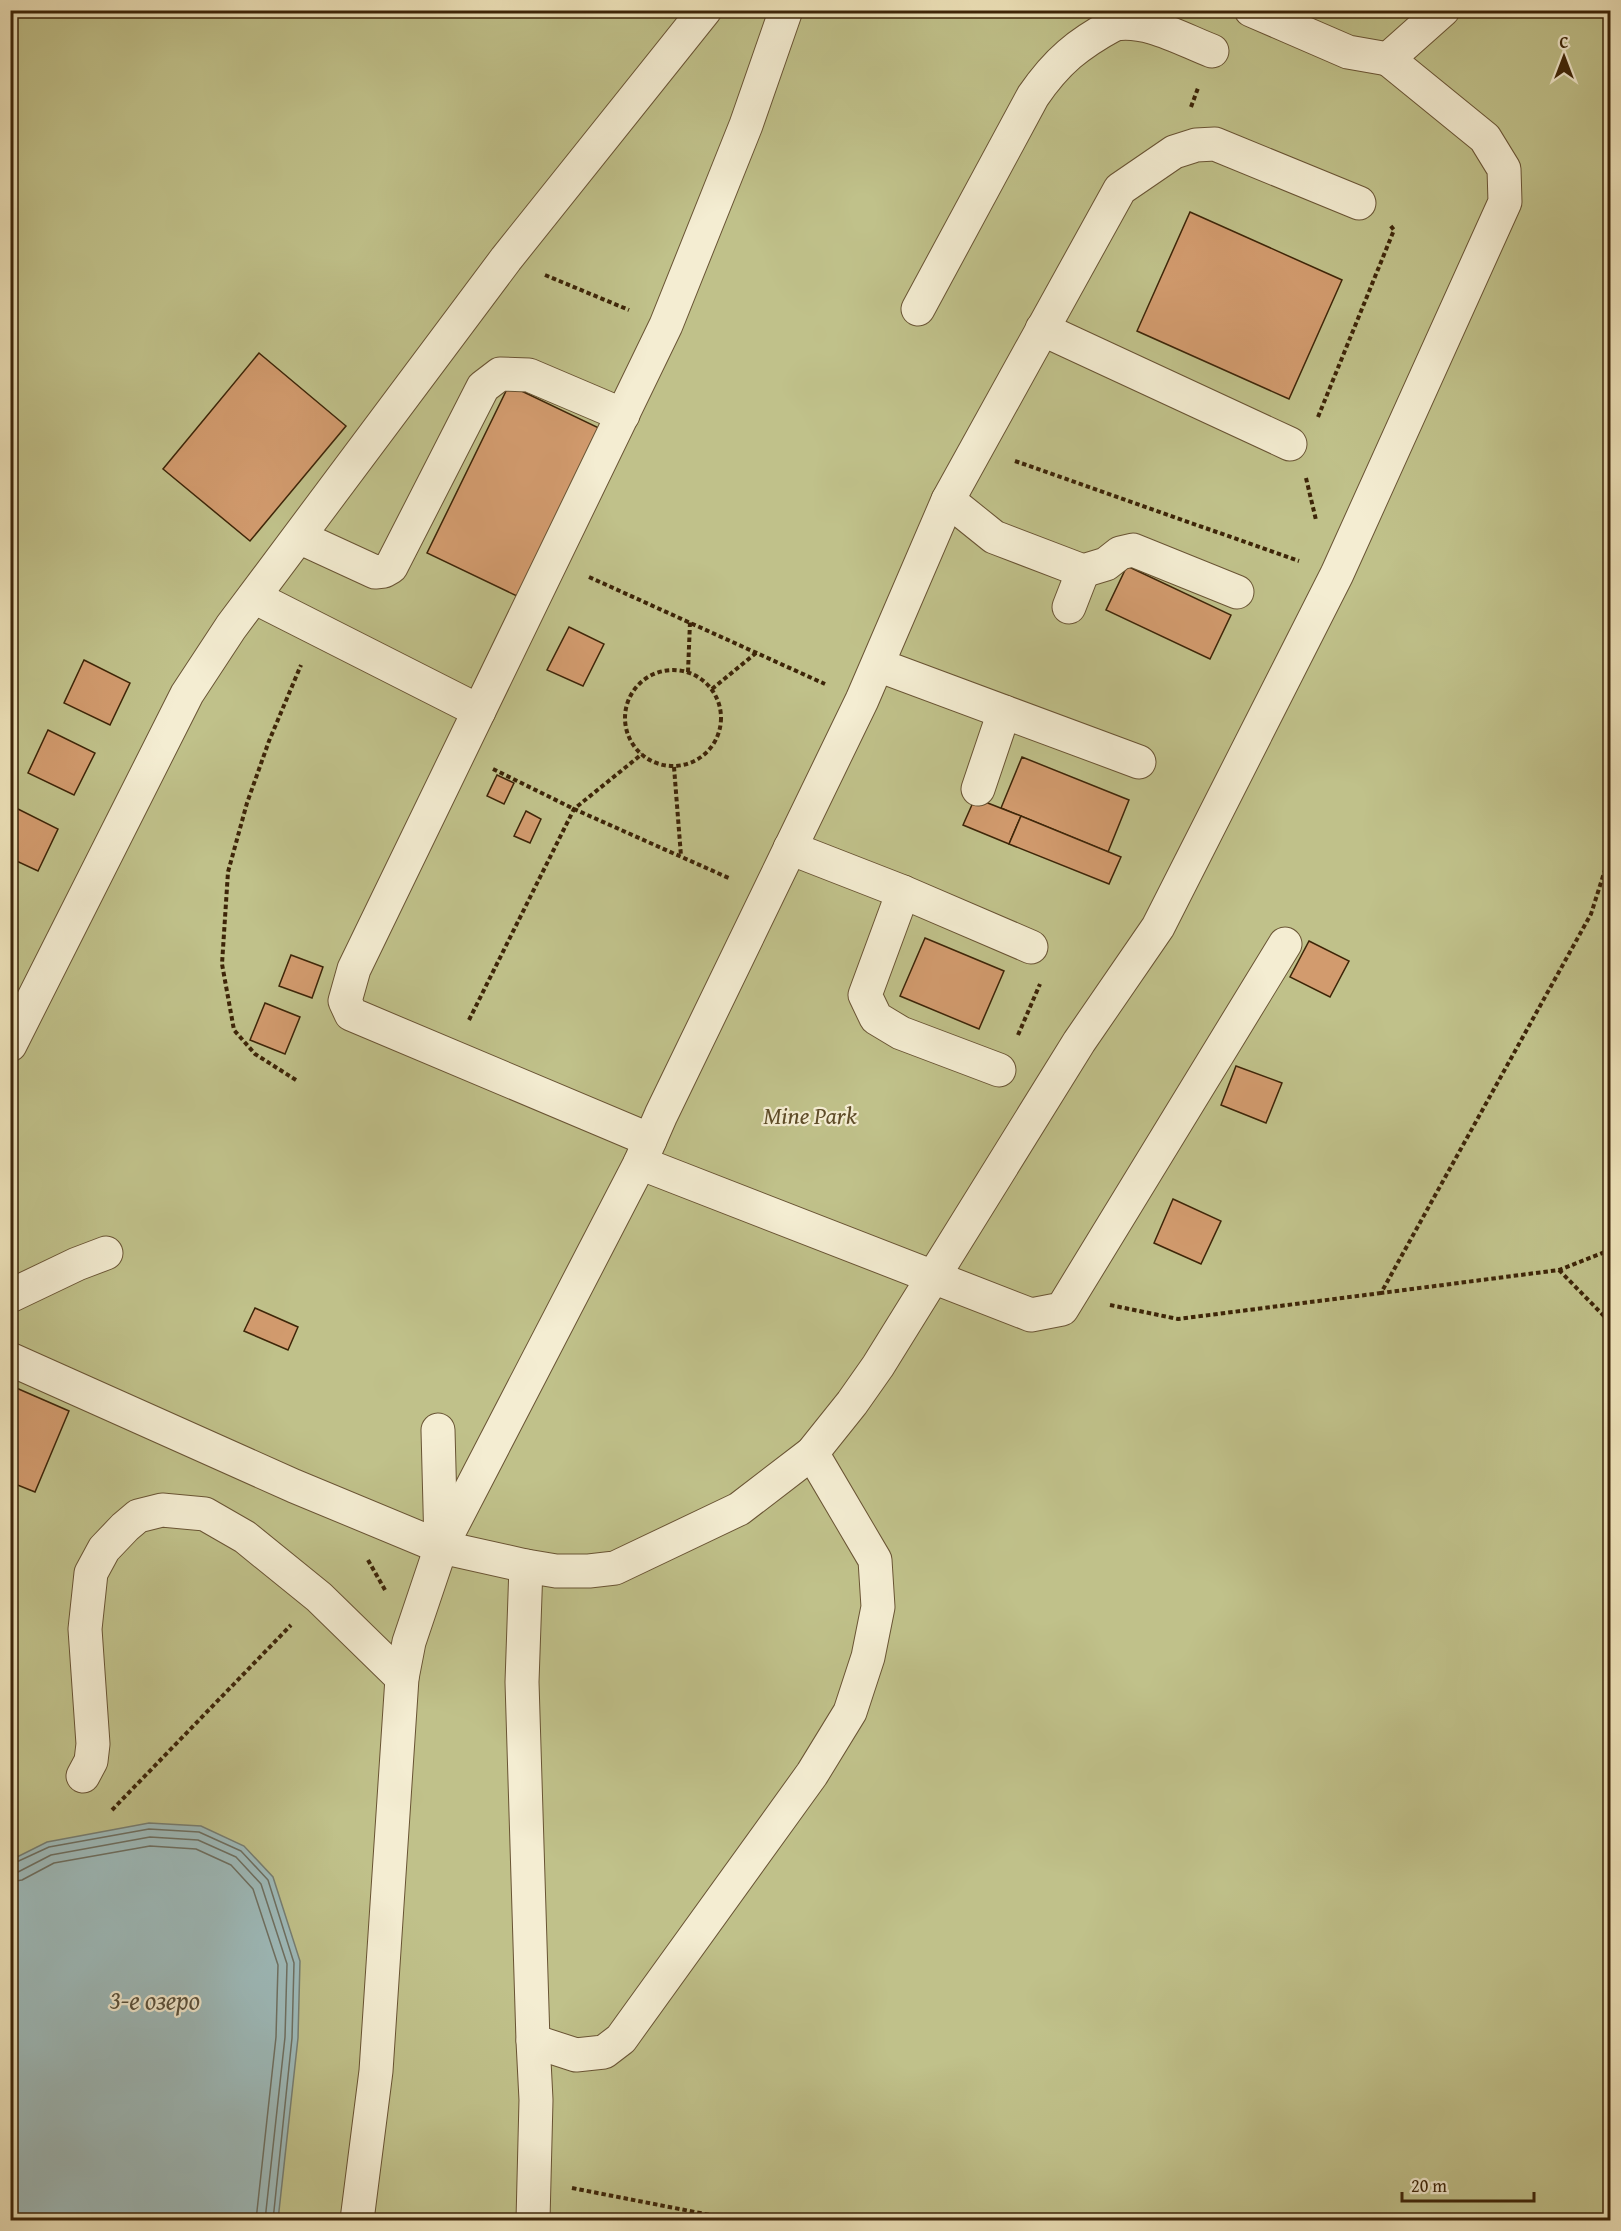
<svg xmlns="http://www.w3.org/2000/svg" width="1621" height="2231" viewBox="0 0 1621 2231" font-family="'Gentium Book Plus',serif">
<style>
.green{fill:#c0c18a;stroke:#7e7349;stroke-width:1.5}
.water{fill:#9ebbbb;stroke:#777f73;stroke-width:1.5}
.lines{fill:none;stroke-linecap:round;stroke-linejoin:round}
.shore{stroke:#6e7062;stroke-width:1.5}
.building{fill:#d29b6e;stroke:#3d2508;stroke-width:1.5}
.minor-casing{stroke:#695434;stroke-width:35}
.path{stroke:#3d2508;stroke-width:4;stroke-dasharray:4.5 3;stroke-linecap:butt}
.minor{stroke:#f4edd2;stroke-width:33}
.labels{text-anchor:middle;stroke-width:4.5;stroke-linejoin:round;paint-order:stroke}
.park-label{font-size:24px;font-style:italic;fill:#5e4c28;stroke:#f4edd2}
.water-label{font-size:26px;font-style:italic;fill:#5a523e;stroke:#f4edd2}
</style>
<rect width="100%" height="100%" fill="#eee3ba"/>
<filter id="stains"><feTurbulence type="fractalNoise" baseFrequency=".00333" numOctaves="4"/><feColorMatrix values="0 0 0 0 .2 0 0 0 0 .09 0 0 0 0 .02 0 0 0 .5 -.17"/></filter>
<radialGradient id="worn" r=".72"><stop offset=".6" stop-color="#630" stop-opacity="0"/><stop offset="1" stop-color="#630" stop-opacity=".3"/></radialGradient>
<rect class="green" x="11" y="11" width="1599" height="2209"/>
<path class="water" d="M149 1823 201 1826 244 1846 273 1877 300 1961 298 2038 278 2220H11V1860L47 1842Z"/>
<g class="lines">
<g class="shore">
<path d="M10 1865 49 1847 149 1829 199 1832 241 1851 268 1880 294 1963 292 2038 273 2220"/>
<path d="M10 1873 18 1872 51 1855 150 1837 198 1840 236 1857 261 1884 287 1964 285 2037 265 2220"/>
<path d="M10 1882 22 1880 54 1863 150 1846 196 1849 231 1865 253 1889 278 1965 276 2037 256 2220"/>
</g>
</g>
<g class="building">
<path d="M1190 212 1342 280 1289 399 1137 331Z"/>
<path d="M259 353 346 426 250 541 163 469Z"/>
<path d="M509 385 601 429 519 597 427 553Z"/>
<path d="M1127 566 1231 615 1210 659 1106 610Z"/>
<path d="M569 627 604 644 583 686 547 670Z"/>
<path d="M84 660 130 683 110 725 64 703Z"/>
<path d="M48 730 95 753 74 795 28 773Z"/>
<path d="M1022 757 1129 800 1108 852 1001 808Z"/>
<path d="M497 775 514 783 504 804 487 796Z"/>
<path d="M975 798 1021 816 1009 844 963 825Z"/>
<path d="M12 806 58 829 38 871 10 858Z"/>
<path d="M526 811 541 819 530 843 514 836Z"/>
<path d="M1021 816 1121 857 1109 884 1009 844Z"/>
<path d="M925 938 1004 971 979 1029 900 996Z"/>
<path d="M1309 941 1349 961 1330 997 1290 977Z"/>
<path d="M291 955 323 967 312 998 279 986Z"/>
<path d="M265 1003 300 1017 285 1054 250 1040Z"/>
<path d="M1236 1066 1282 1083 1266 1123 1221 1105Z"/>
<path d="M1173 1199 1221 1221 1201 1264 1154 1243Z"/>
<path d="M255 1308 298 1327 288 1350 244 1331Z"/>
<path d="M14 1387 69 1411 35 1492 10 1482V1396Z"/>
</g>
<g class="lines">
<defs>
<g id="minor">
<path d="M1251 10 1348 52 1388 59 1443 10"/>
<path d="M1115 24C1148 19 1181 39 1212 51"/>
<path d="M918 309 1033 96C1057 61 1078 44 1115 24L1112 10"/>
<path d="M1042 329 1290 444"/>
<path d="M948 500 994 537 1083 571 1106 564 1120 553 1133 550 1237 592"/>
<path d="M299 537 375 572 384 571 391 567 483 387 500 374 529 375 623 415"/>
<path d="M254 597 479 711"/>
<path d="M1069 607 1083 571"/>
<path d="M878 665 1139 762"/>
<path d="M978 789 1004 712"/>
<path d="M790 848 903 892 1031 947"/>
<path d="M903 892 865 995 876 1018 901 1033 999 1070"/>
<path d="M10 1045 187 694 231 627 506 259 705 10"/>
<path d="M650 1140 351 1014 345 1001 354 969 666 325 746 125 786 10"/>
<path d="M640 1163 1031 1315 1062 1309 1285 944"/>
<path d="M10 1296 77 1264 106 1253"/>
<path d="M10 1359 294 1486 441 1547 526 1566 556 1571H589L615 1568 739 1509 812 1453 852 1403 878 1366 1079 1042 1158 927 1337 574 1505 202 1504 169 1485 138 1388 59"/>
<path d="M438 1430 441 1545"/>
<path d="M526 1566 522 1682 533 2041 576 2055 604 2052 621 2039 812 1774 850 1712 868 1657 878 1607 875 1560 812 1453"/>
<path d="M83 1776 91 1761 93 1744 85 1629 91 1573 104 1549 125 1527 138 1516 162 1510 205 1514 245 1537 319 1597 402 1678"/>
<path d="M533 2041 536 2100 533 2220"/>
<path d="M357 2220 376 2071 402 1678 409 1642 441 1547 640 1163 661 1115 862 700 948 500 1120 189 1174 152 1196 145 1215 144 1359 203"/>
</g>
</defs>
<use href="#minor" class="minor-casing"/>
<g class="path">
<path d="M1191 107 1198 88"/>
<path d="M545 275 629 310"/>
<path d="M1318 417 1394 230 1390 225"/>
<path d="M1015 461 1299 561"/>
<path d="M1306 478 1316 520"/>
<path d="M589 577 825 684"/>
<circle cx="673" cy="718" r="48"/>
<path d="M688 672 690 622"/>
<path d="M712 689 756 653"/>
<path d="M674 767 681 856"/>
<path d="M493 769 574 809 731 879"/>
<path d="M1610 854 1591 914 1381 1293 1559 1270 1610 1250"/>
<path d="M469 1020 574 809 642 754"/>
<path d="M1018 1035 1040 984"/>
<path d="M296 1080 255 1054 234 1030 222 964 228 872 247 803 269 741 301 665"/>
<path d="M1559 1270 1604 1316 1610 1317"/>
<path d="M1110 1305 1178 1319 1381 1293"/>
<path d="M368 1560 385 1590"/>
<path d="M112 1810 291 1625"/>
<path d="M572 2188 736 2220"/>
</g>
<use href="#minor" class="minor"/>
</g>
<g class="labels">
<g class="park-label">
<text x="810" y="1124">Mine Park</text>
</g>
<g class="water-label">
<text x="155" y="2009">3-е озеро</text>
</g>
</g>
<rect width="1621" height="2231" fill="none" stroke="#eee3ba" stroke-width="36"/>
<rect x="12" y="12" width="1597" height="2207" fill="none" stroke="#3d2508" stroke-width="3"/>
<rect x="18" y="18" width="1585" height="2195" fill="none" stroke="#3d2508" stroke-width="1.5"/>
<g transform="translate(1564 57)" stroke="#f4edd2" stroke-width="4.5" paint-order="stroke">
<path d="M0-4.5L10 22L0 15L-10 22Z" fill="#3d2508"/>
<text y="-9" font-size="16" font-weight="bold" text-anchor="middle" fill="#3d2508">С</text>
</g>
<path d="M1402 2192v9h132v-9" fill="none" stroke="#3d2508" stroke-width="3"/>
<text x="1411" y="2192" font-size="18" fill="#3d2508" stroke="#f4edd2" stroke-width="4.5" paint-order="stroke">20 m</text>
<rect width="100%" height="100%" filter="url(#stains)"/>
<rect width="100%" height="100%" fill="url(#worn)"/>
</svg>
